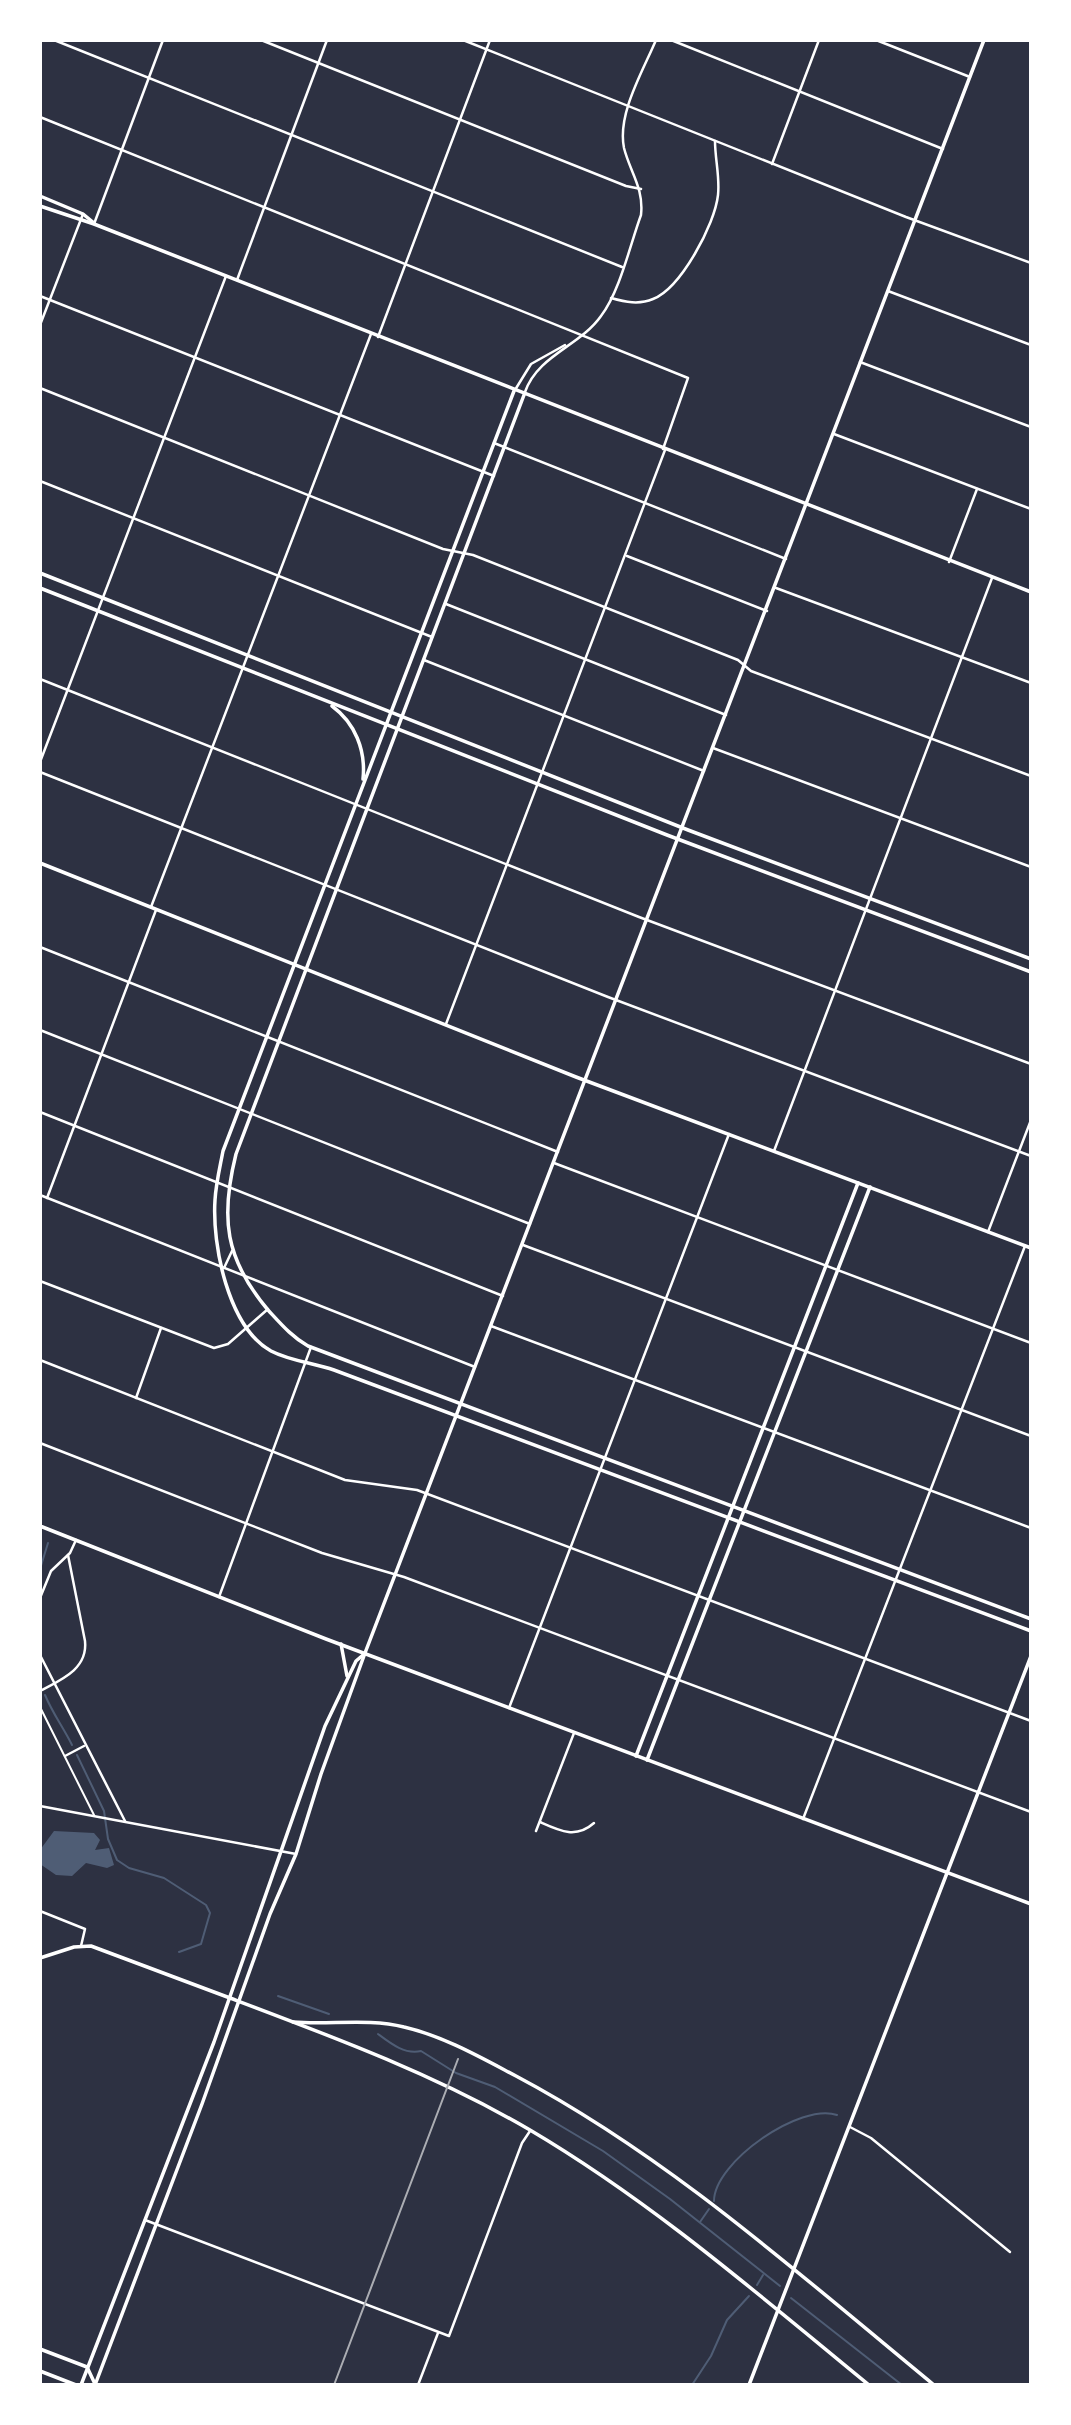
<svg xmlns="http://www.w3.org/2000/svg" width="1071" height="2425" viewBox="0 0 1071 2425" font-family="Roboto,sans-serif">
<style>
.water{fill:#4f5d75}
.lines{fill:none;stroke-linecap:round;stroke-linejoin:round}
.stream{stroke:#4f5d75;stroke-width:2}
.service{stroke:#fff;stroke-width:2}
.minor{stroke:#fff;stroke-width:2.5}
.tertiary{stroke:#fff;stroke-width:3.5}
.secondary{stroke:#fff;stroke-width:3.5}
.rail{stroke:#abadb3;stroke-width:2}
</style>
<rect width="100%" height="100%" fill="#2d3142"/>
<path class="water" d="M54 1831 94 1833 100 1840 95 1850 109 1848 114 1865 107 1868 86 1863 72 1876 56 1875 40 1864V1850Z"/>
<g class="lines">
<g class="stream">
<path d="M40 1569 48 1543"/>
<path d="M45 1695C53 1714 63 1727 72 1745"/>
<path d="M77 1755 104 1811 108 1839 117 1860 129 1868 164 1878 206 1905 210 1913 201 1944 179 1952"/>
<path d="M278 1996 329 2014"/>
<path d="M378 2034C390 2043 405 2055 421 2051L456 2073 495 2087 603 2151 670 2199 780 2286"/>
<path d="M714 2201C714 2162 801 2102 837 2115"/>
<path d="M700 2222 709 2209"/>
<path d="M757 2285 763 2275"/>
<path d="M791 2298 902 2385"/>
<path d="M692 2385 711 2356 727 2320 749 2296"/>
</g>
<path class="service" d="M40 1707 94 1815"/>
<g class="minor">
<path d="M54 40 622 267"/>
<path d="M261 40 626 186 641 189"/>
<path d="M463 40 906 217 1031 263"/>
<path d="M671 40 943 149"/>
<path d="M876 40 970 77"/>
<path d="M40 117 688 378 663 449"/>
<path d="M772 164 819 40"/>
<path d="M94 224 163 40"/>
<path d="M237 280 327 40"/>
<path d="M888 291 1031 345"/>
<path d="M40 296 494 476"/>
<path d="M611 298C625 302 639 305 653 299 681 288 715 224 718 195 720 177 715 159 715 141"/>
<path d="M40 325 83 214"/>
<path d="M378 337 490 40"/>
<path d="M860 362 1031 427"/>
<path d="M40 388 443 549 473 555 738 660 751 671 1031 776"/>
<path d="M515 390 531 364 565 345"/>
<path d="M525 392C538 355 580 346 601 316 620 291 630 245 641 215 644 188 630 172 624 148 617 114 643 71 656 40"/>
<path d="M834 434 1031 509"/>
<path d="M494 443 786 559"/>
<path d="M40 481 432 637"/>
<path d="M627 556 767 611"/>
<path d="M949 562 977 489"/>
<path d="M776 588 1031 683"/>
<path d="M446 604 726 715"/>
<path d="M424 660 704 771"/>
<path d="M40 679 639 917 1031 1064"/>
<path d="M713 748 1031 867"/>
<path d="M40 762 226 276"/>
<path d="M40 772 608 997 1031 1156"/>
<path d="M151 907 371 334"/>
<path d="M40 947 558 1152"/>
<path d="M446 1024 665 450"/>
<path d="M40 1030 530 1224"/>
<path d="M40 1112 503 1296"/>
<path d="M774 1151 992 578"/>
<path d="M554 1163 1031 1343"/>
<path d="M40 1195 475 1367"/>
<path d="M47 1198 156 910"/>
<path d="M988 1232 1031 1120"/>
<path d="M523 1245 1031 1436"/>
<path d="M224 1268 232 1251"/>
<path d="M40 1281 214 1348 228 1344 268 1309"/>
<path d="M491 1326 1031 1528"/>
<path d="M40 1360 345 1480 417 1490 1031 1721"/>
<path d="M136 1398 161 1328"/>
<path d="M40 1443 322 1553 404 1577 1031 1812"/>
<path d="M219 1597 311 1347"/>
<path d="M40 1598 51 1571 70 1553 76 1540"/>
<path d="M40 1655 125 1821"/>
<path d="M40 1691C61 1680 88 1669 85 1641L68 1555"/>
<path d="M509 1708 729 1134"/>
<path d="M65 1756 84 1746"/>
<path d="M40 1806 296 1854"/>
<path d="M803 1819 1025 1246"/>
<path d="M540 1822C560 1831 576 1839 594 1823"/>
<path d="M536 1831 574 1733"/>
<path d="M40 1911 85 1929 81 1946"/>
<path d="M850 2127 871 2138 1010 2252"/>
<path d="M145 2220 449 2336 522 2143 530 2131"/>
<path d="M418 2385 438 2333"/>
</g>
<g class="tertiary">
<path d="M514 391 223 1151C220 1167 216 1183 215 1200 212 1245 228 1327 271 1351 290 1361 314 1363 334 1370L1031 1631"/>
<path d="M524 395 236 1154C220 1218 225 1259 268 1310 281 1324 292 1337 308 1346L1031 1619"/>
<path d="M40 573 688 830 1031 959"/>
<path d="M40 588 667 835 1031 972"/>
<path d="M332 706C355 723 366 750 363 779"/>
<path d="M40 863 576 1077 1031 1248"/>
<path d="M636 1756 858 1183"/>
<path d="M647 1760 870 1187"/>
<path d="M947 1873 1031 1656"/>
<path d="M40 1958 74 1947 91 1946 230 1998"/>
<path d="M40 2349 87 2367 95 2384 92 2385"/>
<path d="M40 2371 76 2385"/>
</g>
<g class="secondary">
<path d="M40 196 83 214 94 223"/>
<path d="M40 206 94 224 1031 592"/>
<path d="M40 1526 326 1639 1031 1904"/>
<path d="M341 1644 347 1676"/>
<path d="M230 1998C331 2036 436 2075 530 2130 652 2202 759 2295 869 2385"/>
<path d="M293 2022C329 2025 369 2018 404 2027 443 2036 480 2057 516 2076 669 2157 800 2275 934 2385"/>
<path d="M81 2385 214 2042 325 1726 356 1661 363 1655"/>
<path d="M95 2385 202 2104 270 1914 296 1854 321 1774 365 1653 984 40"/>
<path d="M749 2385 947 1873"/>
</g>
<path class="rail" d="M334 2385 458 2059"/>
</g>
<rect width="1071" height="2425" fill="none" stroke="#ffffff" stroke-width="84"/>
</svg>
